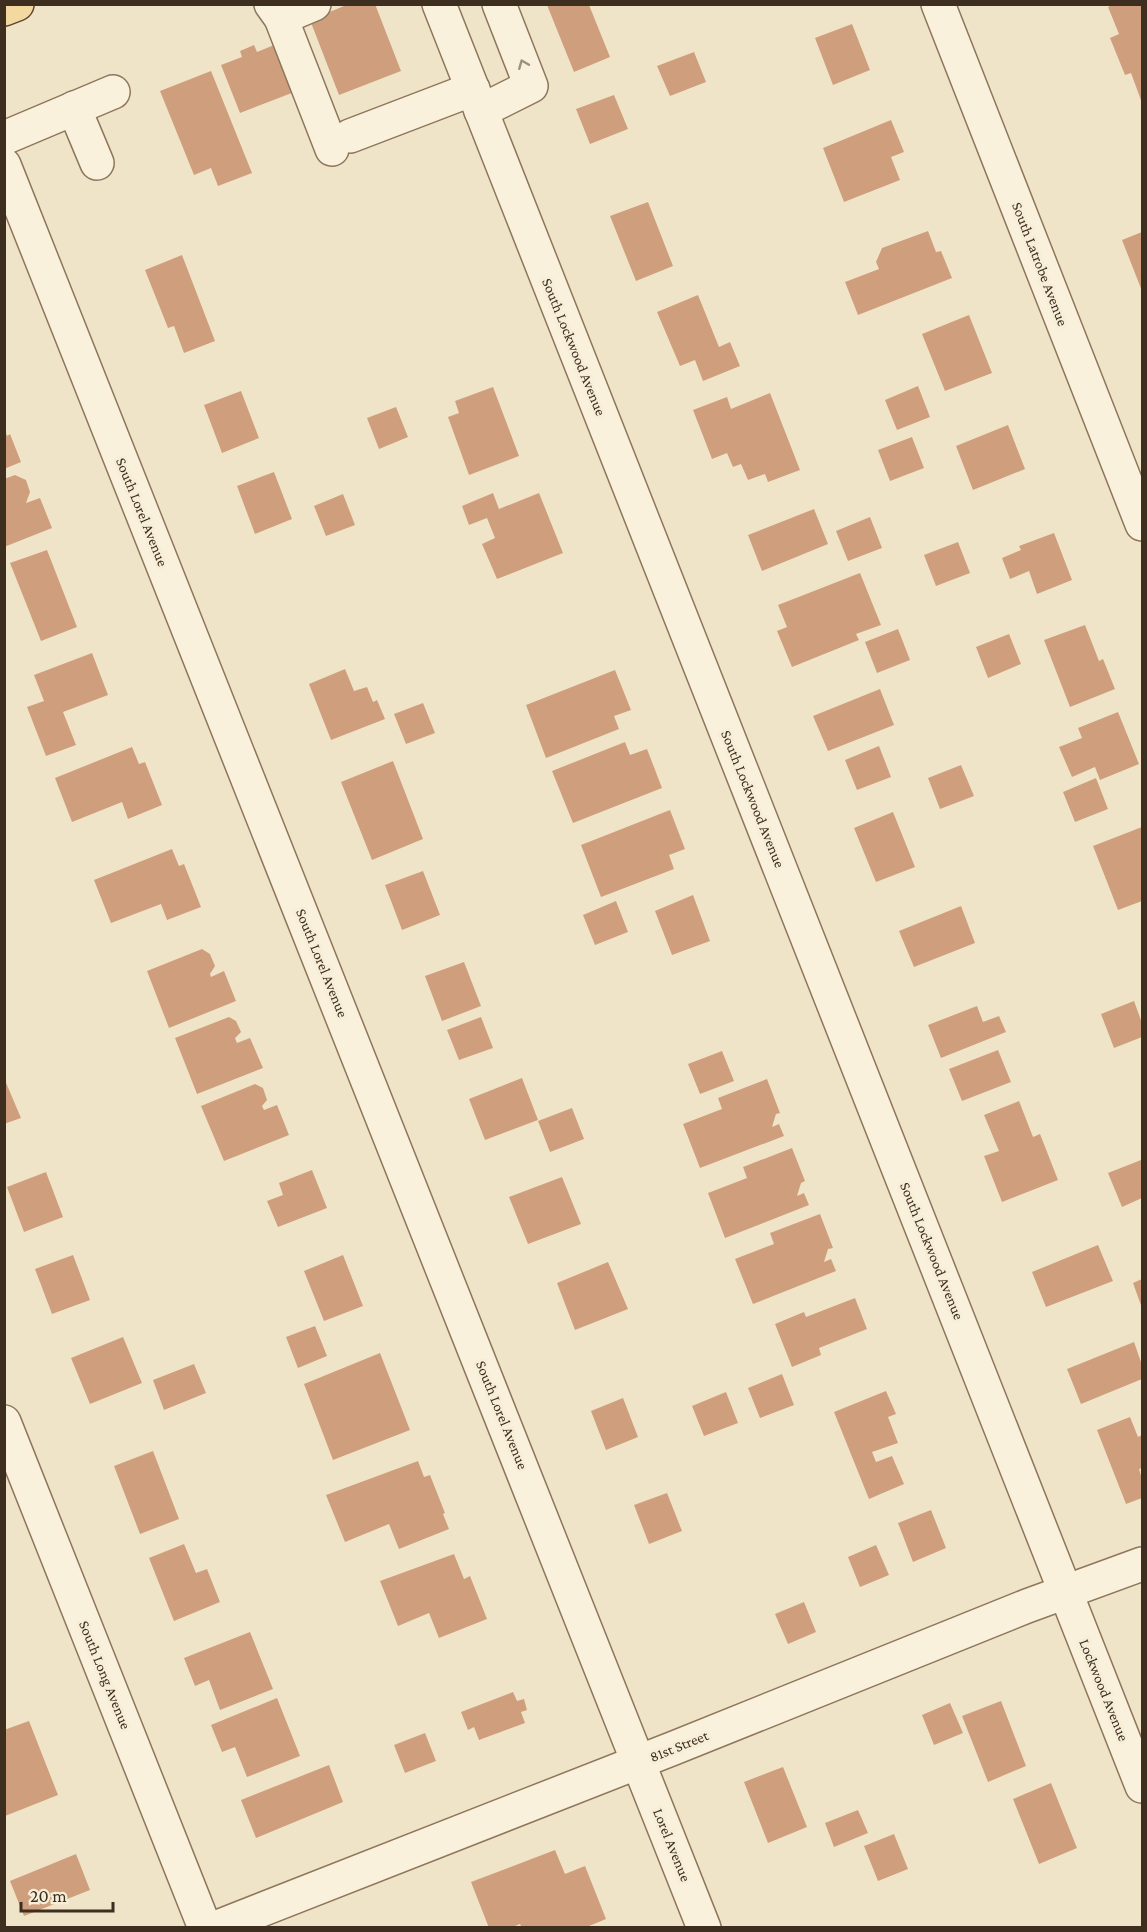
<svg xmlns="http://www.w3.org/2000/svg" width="1147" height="1932" viewBox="0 0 1147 1932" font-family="'Crimson Pro',serif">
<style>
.building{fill:#cf9f7d}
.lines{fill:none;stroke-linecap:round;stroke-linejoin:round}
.minor-casing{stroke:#8d765c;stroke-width:36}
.major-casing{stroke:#5b4430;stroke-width:36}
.minor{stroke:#faf1dc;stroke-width:33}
.major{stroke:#f3d9a0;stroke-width:33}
.oneway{stroke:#9c907e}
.labels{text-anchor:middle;stroke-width:6;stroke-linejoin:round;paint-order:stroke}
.street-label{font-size:15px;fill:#3d2e20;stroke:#f7eed8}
</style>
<rect width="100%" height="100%" fill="#f0e4c8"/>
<g class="building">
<path d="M349 4H375L401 71 339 95 310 20Z"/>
<path d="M1115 4H1142V103L1131 73 1125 75 1110 38 1119 34 1108 7Z"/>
<path d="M547 5H589L610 57 574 72Z"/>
<path d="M852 24 870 70 833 85 815 38Z"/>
<path d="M279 43 297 91 240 113 221 65 242 57 240 51 254 45 257 52Z"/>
<path d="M694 52 706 82 670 96 657 66Z"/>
<path d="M211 71 252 173 218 186 211 168 194 175 160 91Z"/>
<path d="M614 95 628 129 590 144 576 109Z"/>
<path d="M891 120 904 152 891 157 900 180 844 202 823 148Z"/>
<path d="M648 202 673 266 636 281 610 216Z"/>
<path d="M928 231 936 252 941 251 952 278 858 315 845 282 879 269 876 262 882 248Z"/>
<path d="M1142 232V291L1122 240Z"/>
<path d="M182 255 215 341 184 353 174 326 168 328 145 270Z"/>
<path d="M698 295 719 347 730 342 740 366 703 381 695 360 680 366 657 312Z"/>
<path d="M969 315 992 373 945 391 922 334Z"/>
<path d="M918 386 930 417 897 430 885 400Z"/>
<path d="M493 387 519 456 469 475 448 417 459 413 455 401Z"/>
<path d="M241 391 259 438 222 453 204 405Z"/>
<path d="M770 393 800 470 768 482 765 474 748 480 741 464 733 467 727 453 712 459 693 410 727 397 731 409Z"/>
<path d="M396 407 408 437 379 449 367 418Z"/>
<path d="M1008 425 1025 469 973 490 956 446Z"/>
<path d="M5 430 7 436 10 434 21 462 4 469Z"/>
<path d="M912 437 924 468 890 481 878 450Z"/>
<path d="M274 472 292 519 255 534 237 486Z"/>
<path d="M15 475 26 480 30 492 26 503 40 498 52 528 4 547V479Z"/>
<path d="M493 493 499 509 539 493 563 553 497 579 482 544 495 538 487 518 469 525 462 506Z"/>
<path d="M343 494 355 525 326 536 314 506Z"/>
<path d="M814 509 828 544 762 571 748 535Z"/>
<path d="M870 517 882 548 848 561 836 531Z"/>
<path d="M1054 533 1072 580 1037 594 1029 571 1010 579 1002 558 1021 550 1019 546Z"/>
<path d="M958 542 970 573 936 586 924 555Z"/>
<path d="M47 550 77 627 41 641 10 563Z"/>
<path d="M860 573 881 625 856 634 859 640 792 667 777 631 787 627 778 605Z"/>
<path d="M1085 625 1099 661 1103 659 1115 689 1070 707 1044 640Z"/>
<path d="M898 629 910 660 877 673 865 642Z"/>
<path d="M1009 634 1021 664 988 678 976 647Z"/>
<path d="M92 653 108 695 63 712 76 745 46 756 27 707 44 701 34 675Z"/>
<path d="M345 669 354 691 367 687 373 702 377 700 385 719 331 740 309 684Z"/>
<path d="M615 670 631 710 614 716 619 729 546 758 526 705Z"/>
<path d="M880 689 894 725 828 751 813 716Z"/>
<path d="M423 703 435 733 406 744 394 714Z"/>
<path d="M1118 712 1139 764 1100 780 1095 767 1072 777 1059 747 1082 738 1078 728Z"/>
<path d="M625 742 630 755 647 749 662 788 573 823 552 771Z"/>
<path d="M879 746 891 777 857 790 845 760Z"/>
<path d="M132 747 139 764 145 762 162 805 128 819 122 802 72 822 55 778Z"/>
<path d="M393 761 423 839 372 860 341 782Z"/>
<path d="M961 765 974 796 940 809 928 778Z"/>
<path d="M1096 778 1108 809 1075 822 1063 792Z"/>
<path d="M670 810 685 849 669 855 674 869 601 897 581 845Z"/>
<path d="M893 812 915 867 876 882 854 828Z"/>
<path d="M1142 827V901L1118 910 1093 846Z"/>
<path d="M172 849 179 866 184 864 201 907 167 920 161 904 111 923 94 880Z"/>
<path d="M423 871 440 915 402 930 385 885Z"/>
<path d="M693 895 710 941 672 955 655 911Z"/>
<path d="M616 901 628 932 595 945 583 915Z"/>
<path d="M961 906 975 943 914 967 899 931Z"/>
<path d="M202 949 210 954 215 966 210 974 211 977 224 971 236 1001 169 1028 147 971Z"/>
<path d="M464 962 481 1006 442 1021 425 976Z"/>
<path d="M1134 1001 1142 1023V1037L1114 1048 1101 1014Z"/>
<path d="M977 1006 983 1022 999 1016 1006 1032 941 1058 928 1025Z"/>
<path d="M229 1017 236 1021 241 1032 235 1038 237 1043 250 1038 263 1068 197 1094 175 1038Z"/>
<path d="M481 1017 493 1048 459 1060 447 1030Z"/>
<path d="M998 1050 1011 1082 962 1101 949 1069Z"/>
<path d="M722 1051 734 1081 700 1094 688 1064Z"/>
<path d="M4 1078 21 1118 4 1124Z"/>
<path d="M522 1078 538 1120 485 1140 469 1099Z"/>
<path d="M767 1079 780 1113 776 1114 772 1127 779 1124 784 1136 700 1168 683 1124 722 1109 718 1098Z"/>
<path d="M255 1084 263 1088 267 1100 262 1106 264 1110 277 1105 289 1135 224 1161 201 1106Z"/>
<path d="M1019 1101 1033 1137 1040 1134 1058 1180 1002 1202 984 1156 999 1151 984 1115Z"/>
<path d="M572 1108 584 1139 550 1152 538 1121Z"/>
<path d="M792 1148 805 1181 801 1183 797 1196 804 1193 809 1205 725 1238 708 1193 747 1178 743 1167Z"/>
<path d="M1141 1160 1142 1198 1122 1207 1108 1173Z"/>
<path d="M312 1170 327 1208 278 1227 267 1201 283 1195 279 1183Z"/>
<path d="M46 1172 63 1217 24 1232 7 1187Z"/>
<path d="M562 1177 581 1224 528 1244 509 1197Z"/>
<path d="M820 1214 833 1248 828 1249 824 1262 831 1259 836 1271 753 1304 735 1259 774 1244 770 1233Z"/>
<path d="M1098 1245 1113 1281 1046 1307 1032 1272Z"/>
<path d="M73 1255 90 1300 52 1314 35 1269Z"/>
<path d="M343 1255 363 1306 324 1321 304 1271Z"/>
<path d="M608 1262 628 1309 575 1330 557 1283Z"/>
<path d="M1142 1279V1308L1133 1283Z"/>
<path d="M855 1298 867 1329 819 1348 821 1355 792 1367 775 1324 804 1312 806 1317Z"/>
<path d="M315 1326 327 1356 298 1368 286 1337Z"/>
<path d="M123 1337 142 1383 90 1404 71 1358Z"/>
<path d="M1134 1342 1142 1365V1379L1081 1404 1067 1369Z"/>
<path d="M380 1353 410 1430 333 1460 304 1384Z"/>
<path d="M194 1364 206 1393 164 1410 153 1380Z"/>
<path d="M782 1374 794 1405 760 1418 748 1388Z"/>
<path d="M886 1391 896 1414 888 1417 898 1443 872 1452 876 1462 892 1456 904 1484 869 1499 834 1412Z"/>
<path d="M726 1392 738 1423 704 1436 692 1406Z"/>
<path d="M623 1398 638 1437 606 1450 591 1411Z"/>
<path d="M1130 1417 1138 1437 1142 1435V1468L1139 1469 1142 1479V1498L1126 1504 1097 1430Z"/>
<path d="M153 1451 179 1519 140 1534 114 1466Z"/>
<path d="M418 1461 424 1477 430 1475 445 1513 443 1514 449 1529 399 1549 389 1524 345 1542 326 1495Z"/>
<path d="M667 1493 682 1531 649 1544 634 1505Z"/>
<path d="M931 1510 946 1548 913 1562 898 1523Z"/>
<path d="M184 1544 196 1573 207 1569 220 1602 174 1621 149 1558Z"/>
<path d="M876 1545 889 1575 860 1587 848 1557Z"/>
<path d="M454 1554 464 1579 470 1576 487 1619 439 1638 429 1613 398 1626 380 1581Z"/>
<path d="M804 1602 816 1632 788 1644 775 1614Z"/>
<path d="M250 1632 273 1689 220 1710 209 1680 195 1686 184 1658Z"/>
<path d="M513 1692 517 1701 524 1699 527 1710 521 1712 525 1723 479 1740 474 1727 468 1730 461 1712Z"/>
<path d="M277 1698 300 1756 247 1777 235 1747 222 1752 211 1725Z"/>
<path d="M1001 1701 1026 1766 988 1782 962 1716Z"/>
<path d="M950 1703 963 1733 934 1745 922 1715Z"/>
<path d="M29 1721 58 1795 5 1816 4 1730Z"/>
<path d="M425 1733 436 1761 405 1773 394 1745Z"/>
<path d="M329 1765 343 1802 256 1838 241 1800Z"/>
<path d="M783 1767 807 1827 768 1843 744 1782Z"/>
<path d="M1051 1783 1077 1848 1039 1864 1013 1799Z"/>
<path d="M858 1810 868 1833 834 1847 825 1823Z"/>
<path d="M894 1834 908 1869 878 1881 864 1846Z"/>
<path d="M555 1850 565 1874 585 1866 606 1919 584 1928H522L520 1924 510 1928H489L471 1882Z"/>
<path d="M76 1854 90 1890 24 1916 10 1881Z"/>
</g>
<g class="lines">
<defs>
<g id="minor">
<path d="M271 4 281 18 332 149"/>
<path d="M439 4 1142 1786"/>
<path d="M938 4 1142 524"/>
<path d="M281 18 314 4"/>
<path d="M74 108 97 163"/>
<path d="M481 111 531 86 499 4"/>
<path d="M350 136 473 89"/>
<path d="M4 138 113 92"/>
<path d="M4 165 704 1928"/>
<path d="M4 1422 205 1928"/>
<path d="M215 1928 674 1748 1027 1606 1142 1564"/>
</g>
<path id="major" d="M4 9 17 4"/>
</defs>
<use href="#minor" class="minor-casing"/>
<use href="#major" class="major-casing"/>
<use href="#minor" class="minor"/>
<use href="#major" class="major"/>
</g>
<defs><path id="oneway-chevron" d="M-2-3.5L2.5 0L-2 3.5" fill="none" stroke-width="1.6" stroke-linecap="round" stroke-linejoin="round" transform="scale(1.5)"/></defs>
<use class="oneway" href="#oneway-chevron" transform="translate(523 64) rotate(-112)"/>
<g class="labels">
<g class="street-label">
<text transform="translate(1040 264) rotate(69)" y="5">South Latrobe Avenue</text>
<text transform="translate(574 347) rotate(68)" y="5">South Lockwood Avenue</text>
<text transform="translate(142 512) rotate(68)" y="5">South Lorel Avenue</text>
<text transform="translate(753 799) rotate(68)" y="5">South Lockwood Avenue</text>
<text transform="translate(322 963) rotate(68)" y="5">South Lorel Avenue</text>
<text transform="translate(932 1251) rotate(68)" y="5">South Lockwood Avenue</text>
<text transform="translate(502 1415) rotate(68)" y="5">South Lorel Avenue</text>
<text transform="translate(105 1675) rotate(68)" y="5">South Long Avenue</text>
<text transform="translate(1104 1690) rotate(68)" y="5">Lockwood Avenue</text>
<text transform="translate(679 1746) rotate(-22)" y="5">81st Street</text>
<text transform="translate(672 1845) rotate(68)" y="5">Lorel Avenue</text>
</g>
</g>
<rect width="1147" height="1932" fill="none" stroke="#3d2e20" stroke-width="12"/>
<path d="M21 1902v9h92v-9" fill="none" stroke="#3d2e20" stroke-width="3"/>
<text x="30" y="1902" font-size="18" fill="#3d2e20" stroke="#f7eed8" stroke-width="4.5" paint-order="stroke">20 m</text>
</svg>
